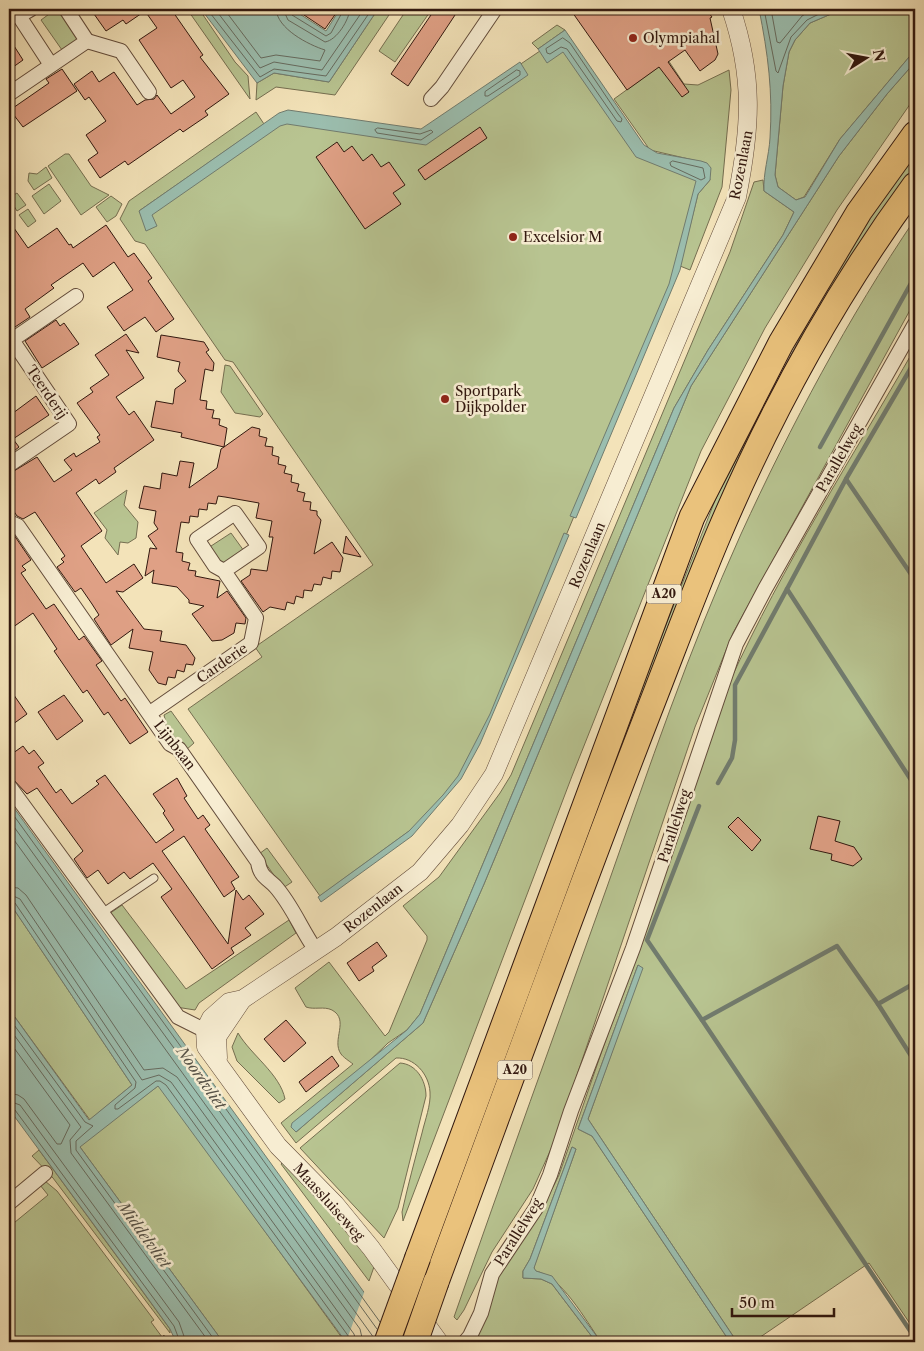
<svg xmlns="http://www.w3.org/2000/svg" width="924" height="1351" viewBox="0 0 924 1351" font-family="'Libre Caslon Text',serif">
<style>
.green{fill:#b8c491;stroke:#756e50}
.water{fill:#9bbeaf;stroke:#717c6f}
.pier{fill:#f3e3b9}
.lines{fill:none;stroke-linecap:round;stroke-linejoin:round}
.shore{stroke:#666b5f;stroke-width:1}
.stream{stroke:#717c6f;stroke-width:4.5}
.building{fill:#dfa085;stroke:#32180f}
.service-casing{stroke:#624b3a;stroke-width:9}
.minor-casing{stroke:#624b3a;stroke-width:16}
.tertiary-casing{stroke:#624b3a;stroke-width:19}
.motorway-casing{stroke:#32180f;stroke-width:27}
.service{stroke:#f7edd2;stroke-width:7}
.minor{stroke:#f7edd2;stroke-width:14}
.tertiary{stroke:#f7edd2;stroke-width:18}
.motorway{stroke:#eac27c;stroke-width:25}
.motorway-bridge-casing{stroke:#32180f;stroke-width:27;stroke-linecap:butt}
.motorway-bridge{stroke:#eac27c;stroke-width:25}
.poi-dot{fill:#8f2418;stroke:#f7edd2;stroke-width:2}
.labels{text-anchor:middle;stroke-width:5;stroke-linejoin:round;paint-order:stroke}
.shield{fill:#f7edd2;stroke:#6d584a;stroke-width:1}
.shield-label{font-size:12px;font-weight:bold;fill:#32180f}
.poi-label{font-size:14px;fill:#32180f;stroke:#f7edd2;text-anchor:start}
.street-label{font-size:14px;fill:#32180f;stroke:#f7edd2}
.water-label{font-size:15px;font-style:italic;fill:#575247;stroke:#f7edd2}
</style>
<rect width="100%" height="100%" fill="#f3e3b9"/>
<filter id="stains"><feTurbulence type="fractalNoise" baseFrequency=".004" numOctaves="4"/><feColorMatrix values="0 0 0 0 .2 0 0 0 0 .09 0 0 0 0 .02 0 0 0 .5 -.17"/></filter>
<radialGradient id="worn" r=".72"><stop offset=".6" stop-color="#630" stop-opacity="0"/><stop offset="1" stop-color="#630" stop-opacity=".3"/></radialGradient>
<g class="green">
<path d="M56 9H62L78 34 77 40 62 50 41 20Z"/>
<path d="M187 9H199L235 62 248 76 250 99Z"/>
<path d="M378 9H393L335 95 276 87 256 100 257 83 274 73 329 82Z"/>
<path d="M407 9H432L395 62 379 51Z"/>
<path d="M848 9H915V50L840 139 804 197 796 200 778 187 775 175 783 86 789 52 795 40 810 23 831 14Z"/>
<path d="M557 25 565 30 538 49 532 43Z"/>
<path d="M562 36 641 155 701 177 672 282 488 722 457 781 423 821 320 896 188 709 262 657 255 647 373 565 233 362 225 360 145 244 135 241 120 219 129 201 256 112 264 124 139 211 146 215 286 117 419 133Z"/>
<path d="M668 60 684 84 698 85 729 70 731 90 722 187 690 270 680 266 698 194 710 180 706 163 650 150 614 99Z"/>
<path d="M915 62V97L837 210 765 328 701 451 572 776 403 1221 402 1212C408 1185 415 1159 422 1133 425 1120 431 1105 430 1092 429 1074 414 1057 396 1058L296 1143 281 1123 353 1064C349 1061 343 1057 341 1054 331 1040 350 1020 332 1010 324 1006 314 1010 306 1007L295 988 329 962 385 1036 389 1032 427 940V936L403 906 439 877 500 793 511 775 730 252 754 182 763 180 764 191 794 212 783 235 708 350 674 408 420 1014 407 1030 388 1043 296 1132 423 1023 484 884 691 386 839 156 887 94Z"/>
<path d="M915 148V173L767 409 428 1270 597 800 716 498 837 267Z"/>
<path d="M65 154H69L91 186 109 195 81 215 48 166Z"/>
<path d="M46 167 52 178 34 190 28 181 29 173 37 174Z"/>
<path d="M49 184 61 201 44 214 32 196Z"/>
<path d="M17 193 26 205 17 211 9 198Z"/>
<path d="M111 196 122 204 116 216 107 222 96 207Z"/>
<path d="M28 209 36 221 28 227 19 215Z"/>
<path d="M915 219V301L733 633 695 727 555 1140 533 1189 492 1252 464 1310 457 1320 454 1317C504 1173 556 1030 607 887 649 768 689 649 741 534 791 425 848 318 915 219Z"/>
<path d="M915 348V1331L869 1263 753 1342H737L588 1119 642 968 638 965 578 1129 592 1136 730 1342H601C586 1321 561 1275 535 1271L534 1267 576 1149 572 1147 530 1259 523 1271V1278L541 1279 552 1284 596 1342H473C484 1313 492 1279 509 1253 526 1226 546 1204 559 1175L730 681C783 565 852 458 915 348Z"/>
<path d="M225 365 230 366 263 414 260 417 235 413 221 392Z"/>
<path d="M127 490 124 505 138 522 136 538 128 543 120 542 118 555 105 538 107 530 94 513Z"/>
<path d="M231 533 244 551 225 566 219 564 208 548Z"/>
<path d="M171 711 194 743 186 750 180 741 173 740 163 725 166 723 164 715Z"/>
<path d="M267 848 292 882 283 888 259 854Z"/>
<path d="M9 902 132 1085 90 1120 9 1009Z"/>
<path d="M122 905 186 989 289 920 296 933 217 990 199 1003 195 1010 176 1007 109 914Z"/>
<path d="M238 1033C251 1055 280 1074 285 1099L279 1103 237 1061 232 1047Z"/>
<path d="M400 1063C416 1064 426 1080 426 1096L398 1208 384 1238 300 1148Z"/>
<path d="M158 1086 162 1089 345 1342H223L80 1147V1144Z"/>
<path d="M39 1150 170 1329V1333L53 1178 32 1156Z"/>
<path d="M283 1162 344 1223 375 1264 369 1281 281 1164Z"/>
<path d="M45 1181 57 1191 154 1320 151 1322 162 1337 164 1335 166 1342H9V1227L48 1195 40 1185Z"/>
</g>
<g class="water">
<path d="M201 9H292L326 31 340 9H378L329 82 274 73 257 83Z"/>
<path d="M759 9H848L831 14 810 23 795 40 789 52 783 86 775 175 778 187 796 200 805 197 840 139 915 50V62L887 94 839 156 691 386 484 884 423 1023 296 1132 291 1127 292 1123 407 1030 420 1014 674 408 708 350 783 235 794 212 764 191C763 173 769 156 770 138 773 92 768 54 759 9Z"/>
<path d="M565 30 644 145 657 153 701 161 707 163 711 168 710 180 698 194 680 270 576 518 570 516 669 284 696 181 636 157 563 52 547 63 538 49Z"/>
<path d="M520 62 528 75 426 145 287 124 280 126 152 215 157 226 146 231 139 211 279 113 288 110 421 129Z"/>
<path d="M564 533 569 535 480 744 461 779 412 836 321 902 318 897 409 831 443 795 458 776 490 714Z"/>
<path d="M9 801 400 1342H346L158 1086 80 1147 223 1342H176L170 1329 136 1282 9 1109V1009L89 1120 132 1085 9 902Z"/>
<path d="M638 965 643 968 588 1119 737 1342H730L592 1136 578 1129Z"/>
<path d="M572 1147 576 1149 534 1268 536 1271 552 1276 601 1342H596L552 1284 541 1279 523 1278V1271L530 1259Z"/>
</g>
<path class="pier" d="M365 1290 402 1341 403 1342H346Z"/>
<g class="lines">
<g class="shore">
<path d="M207 9 260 77 274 69 326 76 372 9"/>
<path d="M215 9 260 68 274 62 322 70 364 9"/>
<path d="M224 9 261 58 276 55 320 61 325 50C309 45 277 29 276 9"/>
<path d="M283 9 288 20 325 42C337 40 349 20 350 9"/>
<path d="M290 9 292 15 326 36 331 33 344 9"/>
<path d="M764 9 776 71 778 73 791 37 807 20 829 9"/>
<path d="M771 9 777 42 780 43 802 16 813 9"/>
<path d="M563 38 570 43 618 114 622 119 621 122 617 121 567 49 561 47 550 54 547 53 546 49Z"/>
<path d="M517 70 520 71V75L488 96H485V92Z"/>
<path d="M378 128 420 134 431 130 433 132 421 140 377 133 375 130Z"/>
<path d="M673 161 703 168 705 178 701 180 671 166 670 163Z"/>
<path d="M9 809 380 1322"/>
<path d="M9 820 377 1329"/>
<path d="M9 833 374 1338"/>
<path d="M9 887 18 888 26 895 144 1070 163 1068 177 1077 360 1329 363 1342"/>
<path d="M9 894 20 899 142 1080 159 1075 171 1082 354 1334 356 1342"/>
<path d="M9 900 15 903 136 1082 135 1088 115 1105V1109H118L156 1081H160L166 1085 349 1337 350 1342"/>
<path d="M9 1018 85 1122 93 1126 76 1141V1150L216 1342"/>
<path d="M9 1028 81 1127 70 1140 71 1153 209 1342"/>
<path d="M9 1041 70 1125 61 1144H57L24 1099 18 1095 9 1093"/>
<path d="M9 1101 20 1105 179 1322 186 1342"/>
<path d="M9 1107 15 1110 174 1326 180 1342"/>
</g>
<g class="stream">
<path d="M820 447 915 276"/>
<path d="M846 479 915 361"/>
<path d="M915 580 846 479 787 589 915 786"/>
<path d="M718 783 732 758 735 740V685L787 589"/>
<path d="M699 806 647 940 702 1020 837 946 878 1004"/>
<path d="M915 983 878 1004 915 1062"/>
<path d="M702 1020 915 1338"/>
</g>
</g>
<g class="building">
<path d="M102 9H171L203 55 200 57 229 94 205 111 208 115 183 132 180 129 128 165 125 161 100 178 88 160 98 153 86 135 106 121 89 97 85 100 74 84 92 71 99 82 114 72 137 105 145 100 154 99 157 95 171 114 195 97 183 80 171 88 139 40 157 28 145 11 126 24 123 20 106 31 94 14Z"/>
<path d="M295 9H339L325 29Z"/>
<path d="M435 9H459L408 86 391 74Z"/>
<path d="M570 9H706L712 17 710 18 718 54 715 60 700 71 685 50 668 62 689 92 682 97 659 67 627 90Z"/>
<path d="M9 38 23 60 9 70Z"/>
<path d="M62 69 77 91 23 127 10 110 49 83 46 79Z"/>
<path d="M480 127 487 138 425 180 418 170Z"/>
<path d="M337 142 344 152 352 146 363 161 372 154 381 167 389 162 405 185 393 193 401 204 365 229 316 157Z"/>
<path d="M9 221 28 248 57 228 69 245 71 244 73 248 106 225 128 257 134 253 152 278 148 281 174 319 156 332 145 317 124 331 107 307 133 290 114 262 93 277 83 263 51 285 54 288 25 309 30 317 15 327 9 318Z"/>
<path d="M56 320 60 326 64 323 79 344 42 368 25 341Z"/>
<path d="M126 334 139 353 126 350 144 378 116 397 129 415 134 411 154 440 114 468 116 472 99 484 96 479 76 493 102 531 81 546 106 583 134 564 143 578 123 592 116 591 144 629 162 631 160 641 186 645 195 658 193 665 186 664 184 672 177 670 175 678 168 677 166 685 158 683 149 670 153 652 129 648 133 629 111 645 94 619 99 615 92 604 81 588 75 592 57 567 64 562 61 559 65 556 35 512 23 519 17 516 9 504V474L37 457 54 482 72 470 64 460 74 453 76 457 100 442 97 437 100 435 77 403 93 392 90 388 109 375 95 355Z"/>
<path d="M161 335 204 342 209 350 206 352 214 363 213 371 205 369 200 400 207 401 206 409 214 410 212 418 220 419 219 425 227 428 224 447 252 427 260 429 259 436 267 438 265 446 273 447 272 455 279 457 278 464 286 466 284 473 292 475 291 482 299 484 297 491 305 493 303 501 311 502 310 510 317 511V515L321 520 314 554 332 542 343 558 340 572 332 571 331 579 323 577 321 585 314 584 312 591 304 590 303 598 296 596 294 604 287 602 285 610 270 607 263 612 241 581 250 575 251 569 267 571 273 537H269L272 521 256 518 259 503 225 497 218 496 216 504 208 503 207 510 199 509 198 517 190 516 189 523 181 522 176 552 183 553 182 561 190 563 188 570 196 571 195 576 220 581 217 598 227 591 246 618 245 624 236 623 234 633 222 640 212 641 192 614 204 606 189 603V600L177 587 152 583 154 570 145 576 150 548 157 549 148 536 158 529 154 523 156 511 139 508 144 486 160 489 162 473 177 476 180 461 194 463 189 488 217 468 221 449 224 447 181 437 182 433 151 427 156 401 173 404 175 389 186 381 178 371 180 362 157 357Z"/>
<path d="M36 396 49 415 13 439 19 447 9 455V416Z"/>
<path d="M14 535 31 560 22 566 26 570 21 573 46 609 54 604 79 640 84 636 102 661 96 665 121 701 125 698 148 732 130 744 108 712 104 715 87 690 83 693 54 651 57 649 33 613 9 630V538Z"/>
<path d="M346 536 361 557 343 553Z"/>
<path d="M9 688 27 714 9 727Z"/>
<path d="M64 695 83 721 57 740 38 712Z"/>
<path d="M23 746 29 754 34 750 44 763 38 767 56 793 61 789 72 804 99 784 96 781 105 775 156 843 174 830 163 813 165 811 153 794 177 778 187 796 184 798 198 819 203 815 210 825 205 829 239 877 231 882 235 889 224 897 184 836 162 851 228 944 236 890 243 900 249 895 264 914 245 928 251 935 231 948 234 953 212 969 161 897 172 889 153 863 130 879 124 872 108 884 98 870 87 878 74 859 83 851 37 788 27 794 9 775V756Z"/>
<path d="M818 816 840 821 835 841 854 847 862 859 853 866 831 860 832 854 810 849Z"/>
<path d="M738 817 761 840 752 851 728 827Z"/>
<path d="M377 942 387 956 372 967 374 971 359 981 347 963Z"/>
<path d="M286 1020 306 1043 284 1062 264 1039Z"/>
<path d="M332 1056 339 1066 306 1092 299 1082Z"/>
</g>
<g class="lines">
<defs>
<path id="service" d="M102 913 154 878"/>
<g id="minor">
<path d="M31 9 19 16 51 65"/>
<path d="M87 41 121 51 149 92"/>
<path d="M9 94 87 41 66 9"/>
<path d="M431 99 442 87 495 9"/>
<path d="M9 465 69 424 12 340 76 296"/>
<path d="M9 522 18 526 170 744 179 749 258 862C260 876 267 878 275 886 292 905 301 929 315 949"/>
<path d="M150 713 251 643 256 618 224 571 215 566 197 539 235 513 259 547 224 571"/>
<path d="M9 786 178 1017 214 1035"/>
<path d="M9 1203 45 1173"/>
<path d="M465 1342 470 1336 481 1313 492 1274 536 1208 550 1175 571 1111 633 948 736 644 765 589 915 324"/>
</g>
<g id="tertiary">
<path d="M218 1058 217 1037 242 1000"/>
<path d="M439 1342 371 1248 335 1204 278 1146 206 1047 205 1030 211 1018 229 1002 243 999 336 937 420 872 460 825 494 774 737 197C751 127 754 77 731 9"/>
</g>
<g id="motorway">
<path d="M418 1257 692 517 781 343 859 212 915 134"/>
<path d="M436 1282C506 1093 574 904 647 716 671 655 694 592 720 531 772 409 837 291 915 185"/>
</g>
</defs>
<use href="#service" class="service-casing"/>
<use href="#minor" class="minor-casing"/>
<use href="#tertiary" class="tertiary-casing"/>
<use href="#motorway" class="motorway-casing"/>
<use href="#service" class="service"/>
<use href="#minor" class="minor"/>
<use href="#tertiary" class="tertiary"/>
<use href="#motorway" class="motorway"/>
<defs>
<g id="motorway-bridge">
<path d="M387 1342 418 1257"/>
<path d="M415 1342 436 1282"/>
</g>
</defs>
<use href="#motorway-bridge" class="motorway-bridge-casing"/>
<use href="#motorway-bridge" class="motorway-bridge"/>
</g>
<g class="poi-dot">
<circle cx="633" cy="38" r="5"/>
<circle cx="513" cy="237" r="5"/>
<circle cx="445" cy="399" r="5"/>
</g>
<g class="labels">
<g class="shield">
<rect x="646.5" y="584.5" width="35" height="19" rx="4"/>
<rect x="497.5" y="1060.5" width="35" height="19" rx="4"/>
</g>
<g class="shield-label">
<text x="664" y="598">A20</text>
<text x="515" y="1074">A20</text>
</g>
<g class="poi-label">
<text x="643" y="43">Olympiahal</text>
<text x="523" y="242">Excelsior M</text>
<text x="455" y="396">Sportpark<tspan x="455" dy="16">Dijkpolder</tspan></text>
</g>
<g class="street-label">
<text transform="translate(741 165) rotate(-79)" y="5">Rozenlaan</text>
<text transform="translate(47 392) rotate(56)" y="5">Teerderij</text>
<text transform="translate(839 458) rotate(-60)" y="5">Parallelweg</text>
<text transform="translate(587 555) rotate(-67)" y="5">Rozenlaan</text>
<text transform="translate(222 663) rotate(-35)" y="5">Carderie</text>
<text transform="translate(175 745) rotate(52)" y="5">Lijnbaan</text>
<text transform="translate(674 826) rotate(-72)" y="5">Parallelweg</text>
<text transform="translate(373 908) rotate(-38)" y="5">Rozenlaan</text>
<text transform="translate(329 1202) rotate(48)" y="5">Maassluiseweg</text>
<text transform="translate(518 1232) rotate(-58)" y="5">Parallelweg</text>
</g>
<g class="water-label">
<text transform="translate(201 1078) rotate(55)" y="5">Noordvliet</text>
<text transform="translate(144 1235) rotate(54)" y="5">Middelvliet</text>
</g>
</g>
<rect width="924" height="1351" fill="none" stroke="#f3e3b9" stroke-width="30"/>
<rect x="10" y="10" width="904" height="1331" fill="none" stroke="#32180f" stroke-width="2.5"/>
<rect x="15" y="15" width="894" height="1321" fill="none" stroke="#32180f"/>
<g transform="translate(866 58) rotate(79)" stroke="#f7edd2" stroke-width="4" paint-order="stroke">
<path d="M0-4L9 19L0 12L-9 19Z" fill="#32180f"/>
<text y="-8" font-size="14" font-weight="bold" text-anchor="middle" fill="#32180f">N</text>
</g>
<path d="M732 1308v8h102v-8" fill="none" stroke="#32180f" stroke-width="2.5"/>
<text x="739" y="1308" font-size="15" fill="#32180f" stroke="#f7edd2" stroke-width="4" paint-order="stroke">50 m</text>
<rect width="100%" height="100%" filter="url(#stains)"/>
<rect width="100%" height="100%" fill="url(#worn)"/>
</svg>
